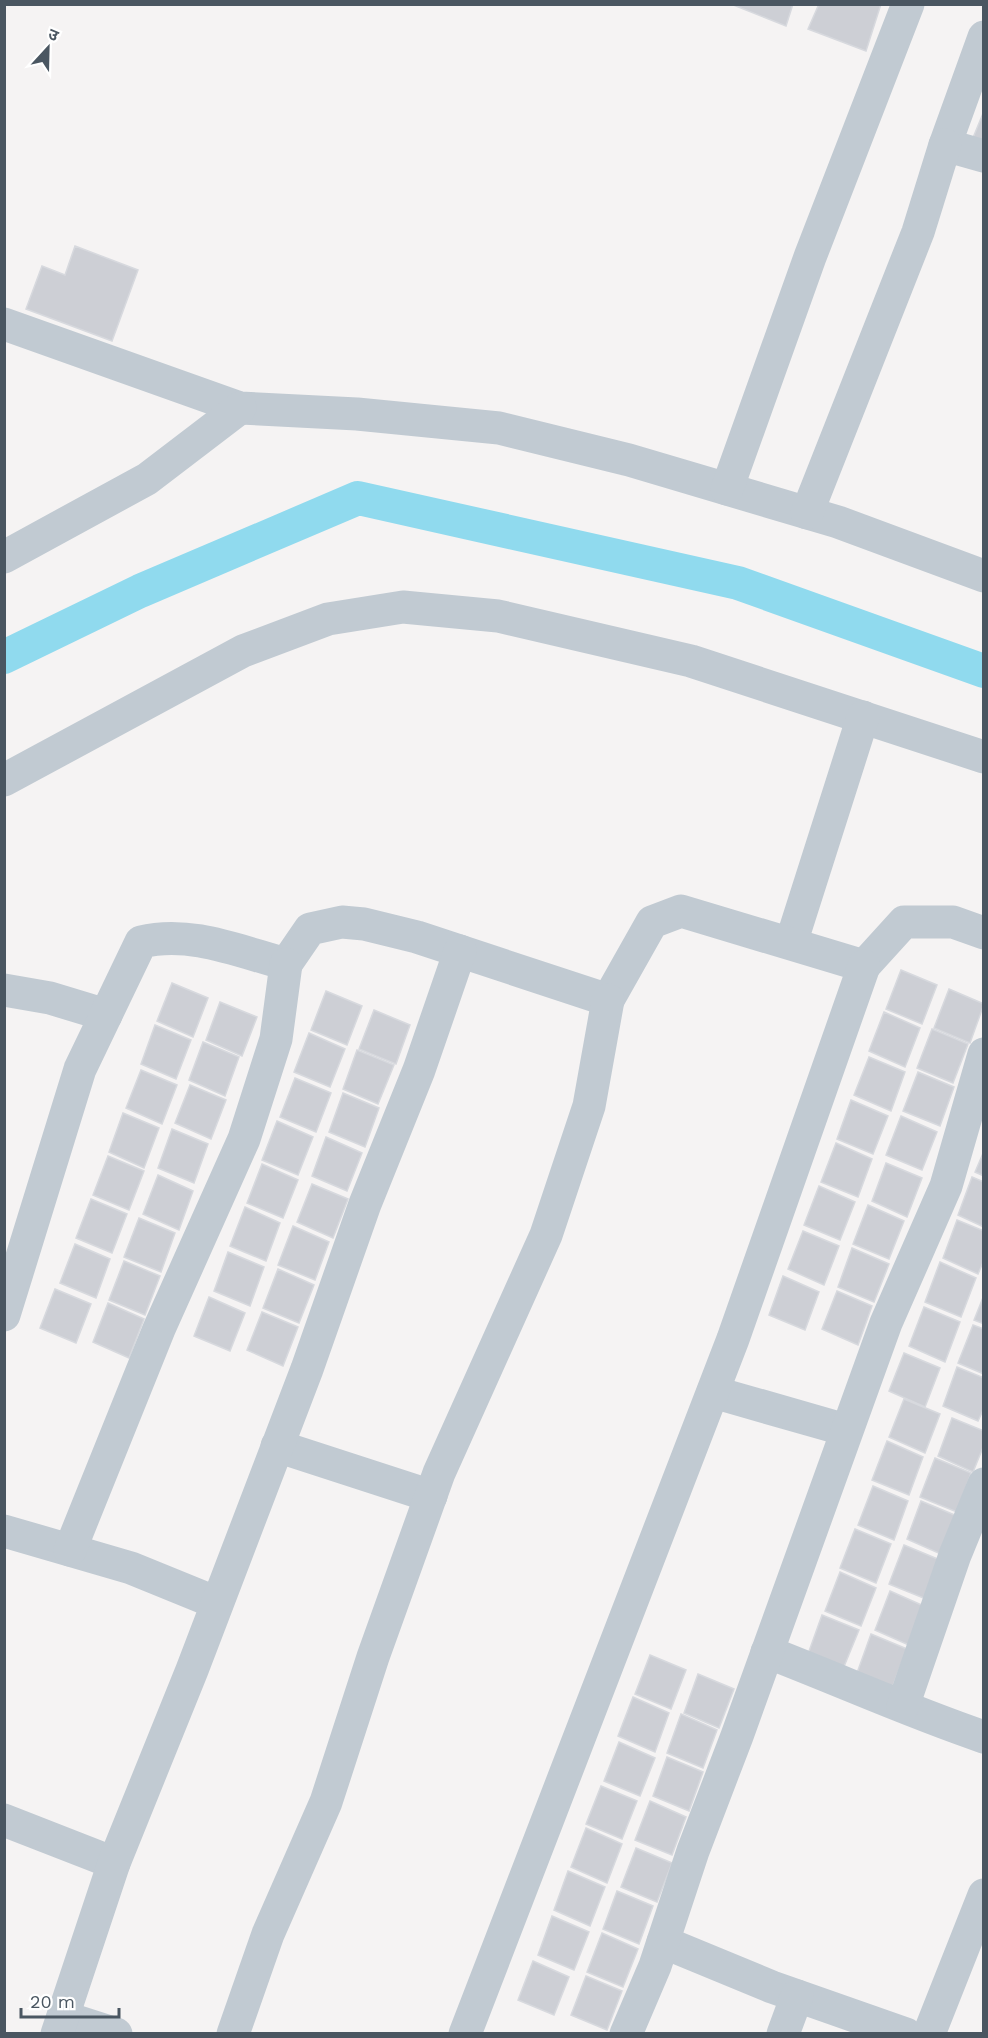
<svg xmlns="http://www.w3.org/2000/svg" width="988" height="2038" viewBox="0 0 988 2038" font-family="'Work Sans','Noto Sans Devanagari',sans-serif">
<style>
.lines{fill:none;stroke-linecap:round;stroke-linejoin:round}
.canal{stroke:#90daee;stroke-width:34}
.building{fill:#cdcfd5;stroke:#d7d9de;stroke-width:1.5}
.street{stroke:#c1cad2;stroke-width:33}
</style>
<rect width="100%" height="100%" fill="#f5f3f3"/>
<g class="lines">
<path class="canal" d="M4 657 140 591 358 498 738 583 984 671"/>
</g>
<g class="building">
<path d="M731 4H793L786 26Z"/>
<path d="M819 4H881L866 51 808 29Z"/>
<path d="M984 111V150L970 145Z"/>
<path d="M75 246 138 270 112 341 26 309 42 266 65 275Z"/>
<path d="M901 970 937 985 922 1024 886 1009Z"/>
<path d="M172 983 208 998 193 1037 157 1021Z"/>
<path d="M949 989 984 1004 970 1043 934 1028Z"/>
<path d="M326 991 362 1006 347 1045 311 1030Z"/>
<path d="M220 1002 257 1017 242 1056 206 1040Z"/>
<path d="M374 1010 410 1025 396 1064 359 1049Z"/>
<path d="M884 1012 920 1028 905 1067 869 1051Z"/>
<path d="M155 1025 191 1040 176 1079 141 1064Z"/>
<path d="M932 1029 968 1044 953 1083 917 1068Z"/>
<path d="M309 1033 345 1049 330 1087 294 1072Z"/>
<path d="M203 1042 239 1057 225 1096 189 1080Z"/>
<path d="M357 1050 394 1065 378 1104 343 1089Z"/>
<path d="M869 1057 905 1072 891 1111 854 1095Z"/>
<path d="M141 1070 177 1085 162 1124 126 1108Z"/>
<path d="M918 1072 954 1087 940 1126 903 1111Z"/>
<path d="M295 1078 331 1093 316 1132 280 1117Z"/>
<path d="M190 1085 226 1100 211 1139 175 1123Z"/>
<path d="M343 1093 379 1108 365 1147 329 1132Z"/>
<path d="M851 1100 888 1116 873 1154 837 1139Z"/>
<path d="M123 1113 159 1128 144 1168 109 1152Z"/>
<path d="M901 1116 937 1132 922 1170 886 1155Z"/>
<path d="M277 1121 313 1137 298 1175 262 1160Z"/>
<path d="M172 1129 208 1144 194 1183 158 1168Z"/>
<path d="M326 1137 362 1153 347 1191 312 1176Z"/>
<path d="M836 1143 872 1159 858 1197 821 1182Z"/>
<path d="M984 1151V1176L975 1172Z"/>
<path d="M108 1156 144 1171 129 1210 93 1195Z"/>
<path d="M886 1163 922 1178 907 1217 872 1201Z"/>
<path d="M262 1164 298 1180 283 1218 247 1203Z"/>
<path d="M158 1175 193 1191 179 1230 143 1214Z"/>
<path d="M972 1177 984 1182V1227L958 1215Z"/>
<path d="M312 1184 348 1199 333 1238 297 1222Z"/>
<path d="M819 1186 855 1202 840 1240 804 1225Z"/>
<path d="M91 1199 127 1214 112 1253 76 1238Z"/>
<path d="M868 1205 904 1221 889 1259 853 1244Z"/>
<path d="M245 1207 280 1223 266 1261 230 1246Z"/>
<path d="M139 1218 175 1233 161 1272 124 1257Z"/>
<path d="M957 1220 984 1231V1260L978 1274 943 1258Z"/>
<path d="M293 1226 329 1242 315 1280 278 1265Z"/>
<path d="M803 1231 839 1246 824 1285 788 1269Z"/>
<path d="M75 1244 110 1259 96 1298 60 1283Z"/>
<path d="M852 1248 889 1264 874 1302 838 1287Z"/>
<path d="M228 1252 264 1267 250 1306 214 1291Z"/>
<path d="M124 1261 160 1276 145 1315 109 1300Z"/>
<path d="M940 1262 976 1278 961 1317 925 1302Z"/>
<path d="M278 1269 314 1285 299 1323 263 1308Z"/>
<path d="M783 1276 819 1292 805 1330 769 1315Z"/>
<path d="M55 1289 91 1304 76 1343 40 1328Z"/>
<path d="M837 1291 872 1306 858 1345 822 1329Z"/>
<path d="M984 1295V1324L974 1320Z"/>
<path d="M209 1297 245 1313 230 1351 194 1336Z"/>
<path d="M108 1303 144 1319 129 1358 93 1342Z"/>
<path d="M924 1307 960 1322 945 1362 909 1346Z"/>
<path d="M262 1312 298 1327 283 1366 247 1350Z"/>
<path d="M973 1325 984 1329V1374L958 1363Z"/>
<path d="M904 1353 940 1368 925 1407 889 1391Z"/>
<path d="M957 1367 984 1378V1408L978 1421 943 1406Z"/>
<path d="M904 1399 940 1414 925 1453 889 1437Z"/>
<path d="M952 1418 984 1431V1445L973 1472 938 1456Z"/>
<path d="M887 1441 923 1457 909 1495 872 1480Z"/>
<path d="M935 1458 971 1473 957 1512 920 1497Z"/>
<path d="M873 1486 908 1501 894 1540 858 1525Z"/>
<path d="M921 1501 957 1516 943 1555 907 1539Z"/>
<path d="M855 1529 891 1544 876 1583 840 1568Z"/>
<path d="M904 1545 940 1560 926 1599 889 1584Z"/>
<path d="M840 1572 876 1588 861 1626 825 1611Z"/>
<path d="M890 1591 926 1607 911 1646 875 1630Z"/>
<path d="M822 1615 859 1630 843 1669 808 1654Z"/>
<path d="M871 1634 907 1649 892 1688 857 1673Z"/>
<path d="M650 1655 686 1670 671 1709 635 1694Z"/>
<path d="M698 1674 734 1689 719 1728 684 1713Z"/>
<path d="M633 1697 669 1713 655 1752 618 1736Z"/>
<path d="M681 1714 717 1730 703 1768 667 1753Z"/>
<path d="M619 1742 655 1758 640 1796 604 1781Z"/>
<path d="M667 1757 703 1772 689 1811 653 1796Z"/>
<path d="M601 1786 637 1801 622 1839 586 1824Z"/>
<path d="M650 1801 686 1817 672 1855 635 1840Z"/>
<path d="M586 1828 622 1844 607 1883 571 1867Z"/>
<path d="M636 1848 672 1863 657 1902 621 1887Z"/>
<path d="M568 1871 605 1887 590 1926 554 1910Z"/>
<path d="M617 1891 653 1906 639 1944 603 1929Z"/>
<path d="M552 1916 589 1932 574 1970 538 1955Z"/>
<path d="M602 1933 638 1949 623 1987 587 1972Z"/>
<path d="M533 1961 569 1977 554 2015 518 2000Z"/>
<path d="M586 1976 622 1991 607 2030 571 2015Z"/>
</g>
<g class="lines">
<g class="street">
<path d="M984 37 945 145 984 156"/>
<path d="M4 324 240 408 357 414 499 428 629 460 838 522 984 576"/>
<path d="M727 489 810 257 908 4"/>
<path d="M807 513 918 232 945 145"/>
<path d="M4 557 147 479 240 408"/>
<path d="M4 780 243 651 328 619 403 607 498 616 691 661 984 757"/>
<path d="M791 943 863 717"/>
<path d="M4 990 50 998 106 1015"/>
<path d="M4 1315 80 1069 141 942C190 930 238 951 286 964L310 929 342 922 364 924 417 937 608 1000 652 922 681 911 864 966 904 922H953L984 933"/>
<path d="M713 1392 846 1430"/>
<path d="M277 1446 431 1496"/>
<path d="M4 1531 131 1568 217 1603"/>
<path d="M70 1550 159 1329 244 1139 276 1039 286 964"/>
<path d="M767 1652C840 1680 910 1712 984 1737"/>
<path d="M903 1706 955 1555 984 1484"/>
<path d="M4 1820 114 1863"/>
<path d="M663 1942 772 1987 906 2034"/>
<path d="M63 2017 116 2034"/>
<path d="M57 2034 114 1863 192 1670 307 1369 365 1204 419 1070 460 951"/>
<path d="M233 2034 268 1934 326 1802 373 1657 439 1473 546 1235 589 1106 608 1000"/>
<path d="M465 2034 733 1339 864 966"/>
<path d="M626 2034 655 1966 693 1851 737 1736 886 1323 946 1186 984 1054"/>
<path d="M783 2034 797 1996"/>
<path d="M929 2034 984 1895"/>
</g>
</g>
<rect width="988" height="2038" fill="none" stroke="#4a5661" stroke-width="12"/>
<g transform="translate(48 48) rotate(22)" stroke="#ffffff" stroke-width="4.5" paint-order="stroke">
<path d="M0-4.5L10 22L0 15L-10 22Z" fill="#4a5661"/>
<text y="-9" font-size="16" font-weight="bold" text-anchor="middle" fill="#4a5661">उ</text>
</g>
<path d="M21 2008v9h98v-9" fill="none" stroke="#4a5661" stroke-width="3"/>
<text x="30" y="2008" font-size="18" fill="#4a5661" stroke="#ffffff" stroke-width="4.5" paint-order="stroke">20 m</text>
</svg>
